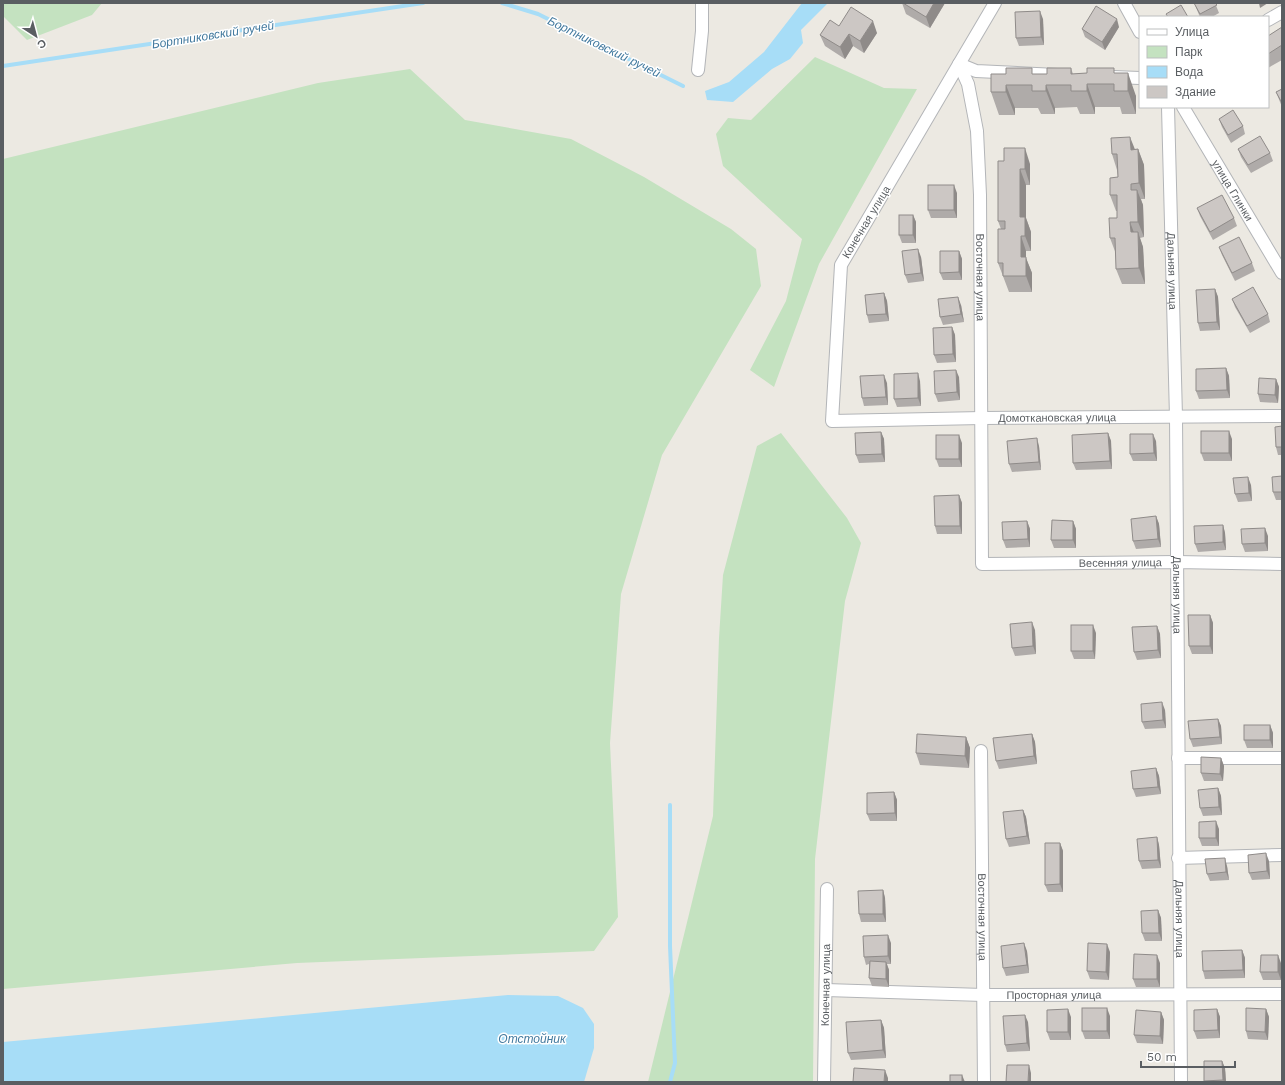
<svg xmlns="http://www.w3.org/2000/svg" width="1285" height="1085" viewBox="0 0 1285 1085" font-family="'Work Sans',sans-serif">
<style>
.green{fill:#c4e2c0}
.water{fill:#a7ddf7}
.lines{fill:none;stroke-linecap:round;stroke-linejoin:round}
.stream{stroke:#a7ddf7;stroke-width:4}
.minor-casing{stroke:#b3b5b8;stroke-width:14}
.minor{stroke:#fff;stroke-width:12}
.wall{fill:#afaba9}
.shaded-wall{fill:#8f8b89}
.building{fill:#ccc7c4;stroke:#8f8b89}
.labels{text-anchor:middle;stroke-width:3;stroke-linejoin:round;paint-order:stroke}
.street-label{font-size:11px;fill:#5a5e62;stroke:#fff}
.water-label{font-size:12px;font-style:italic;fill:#437a9f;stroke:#fff}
</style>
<rect width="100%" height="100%" fill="#ece9e2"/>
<g class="green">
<path d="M3 3H102L92 15 27 40 3 16Z"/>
<path d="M815 57 884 88 917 89 819 264 774 387 750 370 786 301 802 239 723 166 716 134 728 118 751 120Z"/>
<path d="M410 69 465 120 571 139 644 177 731 229 756 249 761 286 662 455 621 594 610 743 618 917 594 951 297 963 3 989V159L318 83Z"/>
<path d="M781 433 847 518 861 543 845 601 815 859 813 1082H648L713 816 719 638 723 575 757 446Z"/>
</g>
<g class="water">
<path d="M802 3H828L801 30 803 43 790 59 772 69 733 102 707 100 705 91 729 82 764 52Z"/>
<path d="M508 995 558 996 583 1008 594 1024V1048L584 1082H3V1042Z"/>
</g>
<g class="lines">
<g class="stream">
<path d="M502 3 538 14 683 86"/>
<path d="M3 66 423 3"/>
<path d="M670 1082 675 1063 670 946V805"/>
</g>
<defs>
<g id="minor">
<path id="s1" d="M995 3 959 64 968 84 977 131 980 195 982 564 1177 562 1282 564"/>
<path d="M1124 3 1140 32"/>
<path d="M1268 20 1282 12"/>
<path d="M698 70 702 31V3"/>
<path id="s2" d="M1057 75 976 71 959 64 841 265 832 421 982 418 1282 416"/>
<path d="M1113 77 1140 78"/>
<path id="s3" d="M1168 107 1176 417 1181 1082"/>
<path id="s4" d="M1183 107 1282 273"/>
<path id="s5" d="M981 751 984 1082"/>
<path d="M1178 758H1282"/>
<path d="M1178 858 1282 855"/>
<path id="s6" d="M826 990 983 995 1282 994"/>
<path id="s7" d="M824 1082 827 889"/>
</g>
</defs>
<use href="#minor" class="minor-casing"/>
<use href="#minor" class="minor"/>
</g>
<g class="wall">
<path d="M902 3H945L930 28 906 14Z"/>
<path d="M1194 3H1215L1219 13 1212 17H1200Z"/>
<path d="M1043 19 1044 45 1019 46 1016 38Z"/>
<path d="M839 26 877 33 864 53 853 46 845 59 825 46 820 35Z"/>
<path d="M1119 27 1105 50 1085 37 1082 29Z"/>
<path d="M1282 27V60L1268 68V36Z"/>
<path d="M1071 68 1073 74 1116 73 1136 96V114H1122L1120 107H1095V114H1080L1077 107 1055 108V114H1041L1038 108H1015V115H999L991 92V74H1047Z"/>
<path d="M1282 89V107L1276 92Z"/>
<path d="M1219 119 1243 126 1245 134 1231 143 1222 127Z"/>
<path d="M1135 149H1138L1144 165 1145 199H1141L1143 205 1144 237 1140 238 1143 247 1145 284H1122L1116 269V254L1110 238 1117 218V211H1116L1110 195 1118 177 1117 170 1112 154Z"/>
<path d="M1238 149 1270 153 1273 161 1251 173 1241 157Z"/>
<path d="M1004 161 1030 164V185H1026V218L1031 232V251H1026V258L1032 273V292H1009L998 263 1001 229 998 221Z"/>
<path d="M957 193V218H931L928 210Z"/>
<path d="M1197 208 1234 218 1237 226 1213 240 1200 216Z"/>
<path d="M913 215 916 222V243H902L899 235Z"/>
<path d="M1219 247 1252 263 1255 271 1235 281 1222 255Z"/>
<path d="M959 251 962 259V280H943L940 273Z"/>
<path d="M921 257 924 281 908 283 905 275Z"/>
<path d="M1215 289 1218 297 1220 330 1200 331 1198 323Z"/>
<path d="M884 293 887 301 889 321 869 323 867 315Z"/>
<path d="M1232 299 1268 314 1270 322 1250 333 1235 307Z"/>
<path d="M961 305 964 322 943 325 940 317Z"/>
<path d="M952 327 955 335 956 362 937 363 934 355Z"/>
<path d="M1226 368 1229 376 1230 398 1199 399 1196 391Z"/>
<path d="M959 377 960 400 938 402 935 394Z"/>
<path d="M1276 379 1279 387 1278 403 1260 402 1258 394Z"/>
<path d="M920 381 921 406 897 407 894 399Z"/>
<path d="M887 383 888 405 864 406 862 398Z"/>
<path d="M1282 426V455H1278L1276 447Z"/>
<path d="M881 432 884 439 885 462 859 463 856 455Z"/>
<path d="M1108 433 1111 441 1112 469 1076 470 1073 463Z"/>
<path d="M1232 439V461H1204L1201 453Z"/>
<path d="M1156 441 1157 461H1133L1130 454Z"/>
<path d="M962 443V467H939L936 459Z"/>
<path d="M1039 446 1041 470 1012 472 1009 464Z"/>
<path d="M1282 476V500H1276L1273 492Z"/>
<path d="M1251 485 1252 501 1238 502 1235 494Z"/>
<path d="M959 495 962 503V534H937L935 526Z"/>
<path d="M1156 516 1159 524 1161 547 1136 549 1133 541Z"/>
<path d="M1027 521 1030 529V547L1006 548 1003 540Z"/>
<path d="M1073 521 1076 529V548H1054L1051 540Z"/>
<path d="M1223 525 1225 533 1226 550 1198 552 1195 544Z"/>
<path d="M1268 536V551L1245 552 1242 544Z"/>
<path d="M1210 615 1213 623V654H1192L1189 646Z"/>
<path d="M1157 626 1160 634 1161 658 1137 660 1134 652Z"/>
<path d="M1035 630 1036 654 1015 656 1012 648Z"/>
<path d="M1096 633 1095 659H1074L1071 651Z"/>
<path d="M1165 710 1166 728 1145 729 1142 722Z"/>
<path d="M1218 719 1221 726 1222 744 1193 747 1190 739Z"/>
<path d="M1270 725 1273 733V748H1247L1244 740Z"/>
<path d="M1032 734 1035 742 1037 764 999 769 996 761Z"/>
<path d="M966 737 970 748 969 768 920 765 916 753Z"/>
<path d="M1221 758 1224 766 1223 781H1204L1201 773Z"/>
<path d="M1156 768 1159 776 1161 794 1136 797 1133 789Z"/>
<path d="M1218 788 1221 796 1222 815 1203 816 1200 808Z"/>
<path d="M894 792 897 800V821H870L867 814Z"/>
<path d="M1023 810 1026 817 1030 844 1009 847 1006 839Z"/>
<path d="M1219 829V846H1202L1199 838Z"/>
<path d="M1157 837 1159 845 1161 868 1142 869 1139 861Z"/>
<path d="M1060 843 1063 851V892H1048L1045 885Z"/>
<path d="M1269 861 1270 879 1252 880 1249 873Z"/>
<path d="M1227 866 1229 880 1210 881 1207 874Z"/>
<path d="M883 890 885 898 886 922H861L859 914Z"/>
<path d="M1158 910 1161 918 1162 941H1145L1142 933Z"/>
<path d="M891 943V964H887L889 970V987L872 986 869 978V964L866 965 864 957Z"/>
<path d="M1242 950 1245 958V978L1205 979 1203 971Z"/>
<path d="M1027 951 1029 973 1006 976 1003 968Z"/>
<path d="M1110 952 1109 980 1090 979 1087 971Z"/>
<path d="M1160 963V987H1136L1133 979Z"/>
<path d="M1281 963V980H1263L1260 972Z"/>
<path d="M1217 1009 1220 1017V1038L1197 1039 1194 1031Z"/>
<path d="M1266 1009 1269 1017 1268 1040 1248 1039 1246 1031Z"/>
<path d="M1161 1012 1164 1020 1163 1044 1137 1043 1134 1035Z"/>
<path d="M1110 1016V1039H1085L1082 1031Z"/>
<path d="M1071 1017V1040H1050L1047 1032Z"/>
<path d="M881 1020 884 1028 886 1058 851 1060 848 1053Z"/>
<path d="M1028 1022 1030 1051 1007 1052 1005 1045Z"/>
<path d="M1222 1061 1225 1068 1226 1082H1204V1081Z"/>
</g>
<g class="shaded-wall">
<path d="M934 3H945L930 28 926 17Z"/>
<path d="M1259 3H1268L1260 8Z"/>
<path d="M1040 11 1043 19 1044 45 1041 37Z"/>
<path d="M1117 19 1119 27 1105 50 1102 42Z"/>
<path d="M873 21 877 33 864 53 860 41Z"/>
<path d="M849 34 853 46 845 59 840 47Z"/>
<path d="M1128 73 1136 96V114L1128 91Z"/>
<path d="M1087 84 1095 107V114L1087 91Z"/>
<path d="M1006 85 1015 108V115L1006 92Z"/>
<path d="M1046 85 1055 108V114L1046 91Z"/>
<path d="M1130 137 1136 152 1131 150Z"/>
<path d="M1025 148 1030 164V185L1025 169Z"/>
<path d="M1138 149 1144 165 1145 199 1139 183Z"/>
<path d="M1020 169 1026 185V218L1031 232V251L1025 236 1020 217Z"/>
<path d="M954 185 957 193V218L954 210Z"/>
<path d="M1137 190 1143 205 1144 237 1138 222Z"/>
<path d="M913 215 916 222V243L913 235Z"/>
<path d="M1130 222 1136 238 1131 232Z"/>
<path d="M1138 232 1143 247 1145 284 1139 268Z"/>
<path d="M1021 236 1026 251V258L1032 273V292L1026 276 1021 257Z"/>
<path d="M918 249 921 257 924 281 921 273Z"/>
<path d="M959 251 962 259V280L959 272Z"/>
<path d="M1215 289 1218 297 1220 330 1217 322Z"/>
<path d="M884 293 887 301 889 321 886 314Z"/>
<path d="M958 297 961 305 964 322 961 314Z"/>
<path d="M952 327 955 335 956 362 953 354Z"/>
<path d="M1226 368 1229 376 1230 398 1227 390Z"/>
<path d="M956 370 959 377 960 400 957 392Z"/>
<path d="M918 373 920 381 921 406 918 398Z"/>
<path d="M884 375 887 383 888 405 886 397Z"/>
<path d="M1276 379 1279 387 1278 403 1275 395Z"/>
<path d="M1229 431 1232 439V461L1229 453Z"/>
<path d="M881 432 884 439 885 462 882 454Z"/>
<path d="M1108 433 1111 441 1112 469 1110 461Z"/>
<path d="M1153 434 1156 441 1157 461 1154 453Z"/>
<path d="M959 435 962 443V467L959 459Z"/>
<path d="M1037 438 1039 446 1041 470 1039 462Z"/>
<path d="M1248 477 1251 485 1252 501 1249 493Z"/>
<path d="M959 495 962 503V534L960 526Z"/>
<path d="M1156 516 1159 524 1161 547 1158 539Z"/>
<path d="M1027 521 1030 529V547L1028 539Z"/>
<path d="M1073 521 1076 529V548L1073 540Z"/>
<path d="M1223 525 1225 533 1226 550 1223 542Z"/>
<path d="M1265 528 1268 536V551L1265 543Z"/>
<path d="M1210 615 1213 623V654L1210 646Z"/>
<path d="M1032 622 1035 630 1036 654 1033 646Z"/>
<path d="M1093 625 1096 633 1095 659 1093 651Z"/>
<path d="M1157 626 1160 634 1161 658 1158 650Z"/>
<path d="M1162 702 1165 710 1166 728 1163 720Z"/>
<path d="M1218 719 1221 726 1222 744 1220 737Z"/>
<path d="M1270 725 1273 733V748L1270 740Z"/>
<path d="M1032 734 1035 742 1037 764 1034 756Z"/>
<path d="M966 737 970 748 969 768 965 756Z"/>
<path d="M1221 758 1224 766 1223 781 1220 774Z"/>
<path d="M1156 768 1159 776 1161 794 1158 787Z"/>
<path d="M1218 788 1221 796 1222 815 1219 807Z"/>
<path d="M894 792 897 800V821L895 813Z"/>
<path d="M1023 810 1026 817 1030 844 1027 836Z"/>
<path d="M1216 821 1219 829V846L1216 838Z"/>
<path d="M1157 837 1159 845 1161 868 1158 860Z"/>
<path d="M1060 843 1063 851V892L1060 884Z"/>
<path d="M1266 853 1269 861 1270 879 1267 871Z"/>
<path d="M1225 858 1227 866 1229 880 1226 872Z"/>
<path d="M883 890 885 898 886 922 883 914Z"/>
<path d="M1158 910 1161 918 1162 941 1159 933Z"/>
<path d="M888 935 891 943V964L888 956Z"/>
<path d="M1024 943 1027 951 1029 973 1027 965Z"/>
<path d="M1107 944 1110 952 1109 980 1106 972Z"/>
<path d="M1242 950 1245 958V978L1243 970Z"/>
<path d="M1157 955 1160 963V987L1157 979Z"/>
<path d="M1278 955 1281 963V980L1278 972Z"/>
<path d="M886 962 889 970V987L886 979Z"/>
<path d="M1107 1008 1110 1016V1039L1107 1031Z"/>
<path d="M1068 1009 1071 1017V1040L1068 1032Z"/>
<path d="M1217 1009 1220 1017V1038L1218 1030Z"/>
<path d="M1266 1009 1269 1017 1268 1040 1265 1032Z"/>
<path d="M1161 1012 1164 1020 1163 1044 1160 1036Z"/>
<path d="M1025 1015 1028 1022 1030 1051 1027 1043Z"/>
<path d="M881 1020 884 1028 886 1058 883 1050Z"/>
<path d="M1222 1061 1225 1068 1226 1082H1224L1223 1080Z"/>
<path d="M1029 1065 1031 1073V1082H1028Z"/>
<path d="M885 1070 888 1078V1082H884Z"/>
<path d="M962 1075 965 1082H962Z"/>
</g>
<g class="building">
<path d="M903 3H934L926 17Z"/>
<path d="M1194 3H1215L1217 5 1200 14Z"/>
<path d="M1181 5 1188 17H1168L1166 14Z"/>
<path d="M1096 6 1117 19 1102 42 1082 29Z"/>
<path d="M851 7 873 21 860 41 849 34 840 47 820 35 830 20 839 26Z"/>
<path d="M1040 11 1041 37 1016 38 1015 12Z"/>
<path d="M1282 27V45L1268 54V36Z"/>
<path d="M1006 68H1032V74H1047V68H1071V74L1087 73V68H1114V73H1128V91H1114V84H1087V91H1071V85H1046V91H1032V85H1006V92H991V74H1006Z"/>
<path d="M1282 89V103L1276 92Z"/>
<path d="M1233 110 1243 126 1228 135 1219 119Z"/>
<path d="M1260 136 1270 153 1248 165 1238 149Z"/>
<path d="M1130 137 1131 150 1138 149 1139 183 1131 184V190H1137L1138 222H1130L1131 232H1138L1139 268 1116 269 1115 238H1110L1109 218H1117V195H1110V178L1118 177 1117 154H1112L1111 138Z"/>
<path d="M1004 148H1025V169H1020V217H1025V236H1021V257H1026V276H1003V263H998V229H1005V221H998V161H1004Z"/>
<rect x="928" y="185" width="26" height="25"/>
<path d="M1222 195 1234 218 1210 232 1197 208Z"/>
<rect x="899" y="215" width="14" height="20"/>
<path d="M1239 237 1252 263 1232 273 1219 247Z"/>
<path d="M918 249 921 273 905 275 902 251Z"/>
<path d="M940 251H959V272L940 273Z"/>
<path d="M1253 287 1268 314 1247 326 1232 299Z"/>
<path d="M1215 289 1217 322 1198 323 1196 290Z"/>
<path d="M884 293 886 314 867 315 865 295Z"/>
<path d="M958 297 961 314 940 317 938 299Z"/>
<path d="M952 327 953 354 934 355 933 328Z"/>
<path d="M1226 368 1227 390 1196 391V369Z"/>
<path d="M956 370 957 392 935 394 934 371Z"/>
<path d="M918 373V398L894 399V374Z"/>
<path d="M884 375 886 397 862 398 860 376Z"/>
<path d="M1259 378 1276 379 1275 395 1258 394Z"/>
<path d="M1282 426V447H1276L1275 427Z"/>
<rect x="1201" y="431" width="28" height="22"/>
<path d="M881 432 882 454 856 455 855 433Z"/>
<path d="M1108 433 1110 461 1073 463 1072 435Z"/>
<path d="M1130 434H1153L1154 453 1130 454Z"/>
<rect x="936" y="435" width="23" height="24"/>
<path d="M1037 438 1039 462 1009 464 1007 441Z"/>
<path d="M1282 476V492H1273L1272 477Z"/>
<path d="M1248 477 1249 493 1235 494 1233 478Z"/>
<path d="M959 495 960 526H935L934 496Z"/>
<path d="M1156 516 1158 539 1133 541 1131 519Z"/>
<path d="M1052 520 1073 521V540H1051Z"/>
<path d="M1027 521 1028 539 1003 540 1002 522Z"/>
<path d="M1223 525V542L1195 544 1194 526Z"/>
<path d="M1265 528V543L1242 544 1241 529Z"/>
<path d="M1188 615H1210V646H1189Z"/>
<path d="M1032 622 1033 646 1012 648 1010 624Z"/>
<rect x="1071" y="625" width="22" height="26"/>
<path d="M1157 626 1158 650 1134 652 1132 627Z"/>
<path d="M1162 702 1163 720 1142 722 1141 704Z"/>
<path d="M1218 719 1220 737 1190 739 1188 721Z"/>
<rect x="1244" y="725" width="26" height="15"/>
<path d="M917 734 966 737 965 756 916 753Z"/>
<path d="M1032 734 1034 756 996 761 993 738Z"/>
<path d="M1201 757 1221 758 1220 774 1201 773Z"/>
<path d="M1156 768 1158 787 1133 789 1131 771Z"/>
<path d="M1218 788 1219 807 1200 808 1198 790Z"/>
<path d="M894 792 895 813 867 814V793Z"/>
<path d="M1023 810 1027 836 1006 839 1003 812Z"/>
<path d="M1216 821V838H1199V822Z"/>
<path d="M1157 837 1158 860 1139 861 1137 839Z"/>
<path d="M1045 843H1060V884L1045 885Z"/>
<path d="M1266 853 1267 871 1249 873 1248 855Z"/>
<path d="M1225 858 1226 872 1207 874 1205 859Z"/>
<path d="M883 890V914H859L858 891Z"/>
<path d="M1158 910 1159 933H1142L1141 911Z"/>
<path d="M888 935V956L864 957 863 936Z"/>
<path d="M1024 943 1027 965 1003 968 1001 946Z"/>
<path d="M1088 943 1107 944 1106 972 1087 971Z"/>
<path d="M1242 950 1243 970 1203 971 1202 951Z"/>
<path d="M1134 954 1157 955V979H1133Z"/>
<path d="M1261 955H1278V972H1260Z"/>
<path d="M870 961 886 962V979L869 978Z"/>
<rect x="1082" y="1008" width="25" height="23"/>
<path d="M1246 1008 1266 1009 1265 1032 1246 1031Z"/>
<path d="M1068 1009V1032H1047V1010Z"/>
<path d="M1217 1009 1218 1030 1194 1031V1010Z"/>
<path d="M1136 1010 1161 1012 1160 1036 1134 1035Z"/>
<path d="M1025 1015 1027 1043 1005 1045 1003 1016Z"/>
<path d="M881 1020 883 1050 848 1053 846 1022Z"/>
<path d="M1204 1061H1222L1223 1080 1204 1081Z"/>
<path d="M1007 1065H1029L1028 1082H1006Z"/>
<path d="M854 1068 885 1070 884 1082H853Z"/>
<rect x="950" y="1075" width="12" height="7"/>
</g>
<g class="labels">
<g class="street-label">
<text dy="4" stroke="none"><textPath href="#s4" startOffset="97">улица Глинки</textPath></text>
<text transform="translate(866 222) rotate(-59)" y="4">Конечная улица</text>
<text dy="4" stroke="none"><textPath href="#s3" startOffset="164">Дальняя улица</textPath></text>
<text dy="4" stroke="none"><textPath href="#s1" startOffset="287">Восточная улица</textPath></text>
<text dy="4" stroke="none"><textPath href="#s2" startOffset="714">Домоткановская улица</textPath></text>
<text dy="4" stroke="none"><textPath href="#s1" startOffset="712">Весенняя улица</textPath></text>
<text dy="4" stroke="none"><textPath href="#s3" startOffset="488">Дальняя улица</textPath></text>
<text dy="4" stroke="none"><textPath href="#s5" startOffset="166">Восточная улица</textPath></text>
<text dy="4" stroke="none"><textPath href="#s3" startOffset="812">Дальняя улица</textPath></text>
<text dy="4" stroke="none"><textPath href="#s7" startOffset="97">Конечная улица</textPath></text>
<text dy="4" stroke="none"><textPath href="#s6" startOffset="228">Просторная улица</textPath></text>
</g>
<g class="water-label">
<text transform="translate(213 35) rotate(-9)" y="4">Бортниковский ручей</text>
<text transform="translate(604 47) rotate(26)" y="4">Бортниковский ручей</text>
<text x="532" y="1043">Отстойник</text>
</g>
</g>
<rect width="1285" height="1085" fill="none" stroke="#5a5e62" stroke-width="8"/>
<rect x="1139" y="16" width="130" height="92" fill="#ffffff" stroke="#bdbfc0"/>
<rect x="1147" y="29" width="20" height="6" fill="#ffffff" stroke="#bdbfc0"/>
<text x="1175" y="36" font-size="12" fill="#5a5e62">Улица</text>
<rect x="1147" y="46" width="20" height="12" fill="#c4e2c0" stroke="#bdbfc0"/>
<text x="1175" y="56" font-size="12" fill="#5a5e62">Парк</text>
<rect x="1147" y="66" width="20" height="12" fill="#a7ddf7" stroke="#bdbfc0"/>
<text x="1175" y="76" font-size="12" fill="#5a5e62">Вода</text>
<rect x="1147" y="86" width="20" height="12" fill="#ccc7c4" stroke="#bdbfc0"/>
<text x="1175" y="96" font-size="12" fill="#5a5e62">Здание</text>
<g transform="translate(36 36) rotate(144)" stroke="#ffffff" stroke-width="3" paint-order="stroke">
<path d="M0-3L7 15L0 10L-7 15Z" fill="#5a5e62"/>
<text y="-6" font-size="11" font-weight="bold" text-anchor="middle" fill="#5a5e62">С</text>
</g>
<path d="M1141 1061v6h94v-6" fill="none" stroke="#5a5e62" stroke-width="2"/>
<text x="1147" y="1061" font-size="12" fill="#5a5e62" stroke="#ffffff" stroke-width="3" paint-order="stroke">50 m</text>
</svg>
